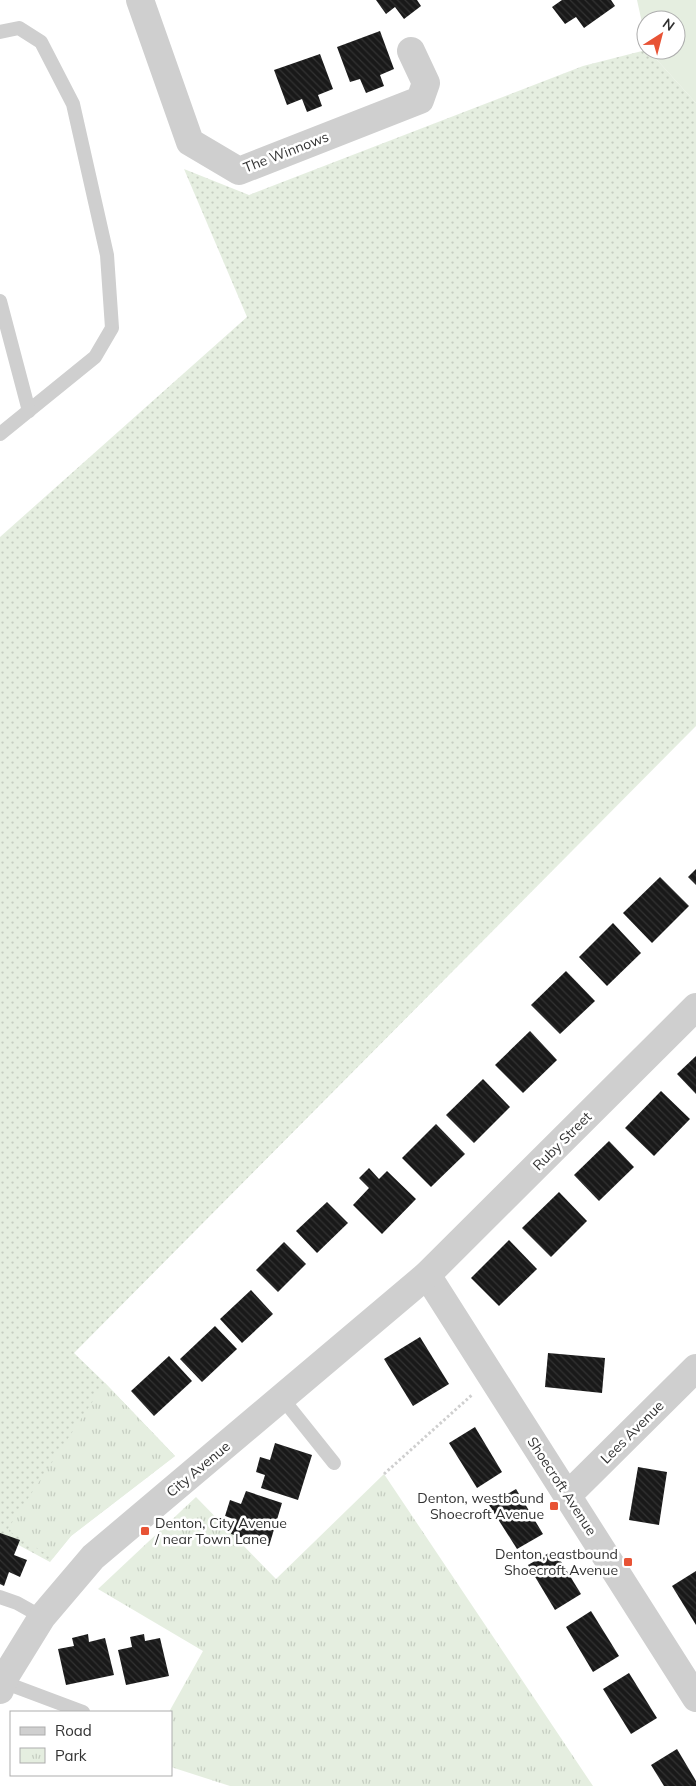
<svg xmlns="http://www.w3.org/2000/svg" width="696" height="1786" viewBox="0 0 696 1786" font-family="Mulish,sans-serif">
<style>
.grass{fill:url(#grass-dots)}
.park{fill:url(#park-tufts)}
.garden{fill:#e5eee0}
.building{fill:url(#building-back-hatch)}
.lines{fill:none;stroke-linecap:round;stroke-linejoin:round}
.path{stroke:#cfcfcf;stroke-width:3;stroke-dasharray:2.5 2.5;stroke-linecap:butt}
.service{stroke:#cfcfcf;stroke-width:14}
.minor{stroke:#cfcfcf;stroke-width:28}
.poi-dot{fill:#e85335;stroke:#fff;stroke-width:2}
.labels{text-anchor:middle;stroke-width:5;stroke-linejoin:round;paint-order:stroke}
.street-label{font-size:14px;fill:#323232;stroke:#fff}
.poi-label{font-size:14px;fill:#323232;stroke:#fff;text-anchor:end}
</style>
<defs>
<pattern id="grass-dots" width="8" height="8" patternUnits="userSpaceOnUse" patternTransform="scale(1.25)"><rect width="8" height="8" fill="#e5eee0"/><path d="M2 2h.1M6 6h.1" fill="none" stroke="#c5cdc1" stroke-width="1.8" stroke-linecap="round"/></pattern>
<pattern id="park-tufts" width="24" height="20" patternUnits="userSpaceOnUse" patternTransform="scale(1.25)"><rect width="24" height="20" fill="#e5eee0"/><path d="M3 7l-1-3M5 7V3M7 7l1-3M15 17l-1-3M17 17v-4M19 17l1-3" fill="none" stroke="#c5cdc1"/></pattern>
<pattern id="building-back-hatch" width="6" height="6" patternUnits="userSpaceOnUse" patternTransform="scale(1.25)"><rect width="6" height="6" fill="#191919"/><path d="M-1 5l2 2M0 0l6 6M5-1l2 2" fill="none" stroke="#323232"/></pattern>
</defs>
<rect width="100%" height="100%" fill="#fff"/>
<path class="grass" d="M646 50H648L696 103V726L74 1353 105 1383 175 1456 71 1536 50 1562 0 1535V537L247 317 184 169 249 195 583 66Z"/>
<g class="park">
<path d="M105 1383 175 1456 71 1536 53 1558 7 1530Z"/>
<path d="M384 1474 593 1786H230L171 1767V1712H169L203 1651 98 1589 196 1497 276 1579Z"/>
</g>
<path class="garden" d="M637 0H696V103L648 50H676V20H646V41Z"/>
<g class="building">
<path d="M376 0H417L421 6 404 19 395 7 386 14Z"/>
<path d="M562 0H611L615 6 584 28 576 17 565 24 552 7Z"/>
<path d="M380 31 394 69 380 75 384 86 366 93 360 79 350 82 337 47Z"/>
<path d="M320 54 333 89 318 95 322 106 307 112 302 99 287 105 274 70Z"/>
<path d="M696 869V885L688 877Z"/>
<path d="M660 877 689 906 652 943 623 913Z"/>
<path d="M613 923 641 953 607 986 579 957Z"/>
<path d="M566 971 595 1001 560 1034 531 1005Z"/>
<path d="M530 1031 557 1060 523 1093 495 1065Z"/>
<path d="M696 1056V1094L677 1074Z"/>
<path d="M483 1079 510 1107 474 1143 446 1115Z"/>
<path d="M661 1091 690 1119 654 1156 625 1128Z"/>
<path d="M436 1124 465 1154 431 1187 402 1158Z"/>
<path d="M609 1141 634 1167 599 1201 574 1175Z"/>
<path d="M369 1168 379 1179 387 1171 416 1199 382 1234 353 1205 369 1188 359 1178Z"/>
<path d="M559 1192 587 1221 551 1257 522 1228Z"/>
<path d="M327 1202 348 1223 317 1253 296 1231Z"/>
<path d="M509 1240 537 1269 499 1306 471 1278Z"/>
<path d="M284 1242 306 1264 278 1292 256 1270Z"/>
<path d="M251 1290 273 1314 242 1343 220 1319Z"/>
<path d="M215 1326 237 1349 202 1382 180 1359Z"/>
<path d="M420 1337 449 1384 413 1406 384 1359Z"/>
<path d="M548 1353 605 1358 602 1393 545 1387Z"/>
<path d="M169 1356 192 1381 154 1416 131 1391Z"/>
<path d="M475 1427 502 1472 477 1488 449 1443Z"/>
<path d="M275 1443 312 1455 298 1500 261 1488 265 1475 256 1472 260 1457 270 1460Z"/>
<path d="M638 1467 667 1472 659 1525 629 1520Z"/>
<path d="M516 1489 543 1534 517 1549 489 1505Z"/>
<path d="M246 1491 282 1503 269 1546 231 1534 236 1520 225 1516 230 1500 241 1504Z"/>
<path d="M0 1533 20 1540 14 1555 27 1560 20 1577 9 1572 4 1586 0 1584Z"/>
<path d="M554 1550 581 1594 555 1610 528 1565Z"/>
<path d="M696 1571V1625L672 1586Z"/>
<path d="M591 1611 619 1656 593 1672 566 1627Z"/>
<path d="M88 1634 89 1642 105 1638 114 1675 66 1685 58 1649 74 1646 72 1638Z"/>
<path d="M144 1634 145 1641 160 1638 169 1676 126 1685 118 1650 132 1647 130 1637Z"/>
<path d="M629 1673 657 1718 631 1734 603 1689Z"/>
<path d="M677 1749 696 1781V1786H664L651 1765Z"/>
</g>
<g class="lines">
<path class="path" d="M384 1474 473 1394"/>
<g class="service">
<path d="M0 32 19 28 41 42 73 104 107 255 112 328 95 357 0 434"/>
<path d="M0 301 29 411"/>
<path d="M282 1398 334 1463"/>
<path d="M0 1597 17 1603 42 1617"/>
<path d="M3 1682 83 1712"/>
</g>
<g class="minor">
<path d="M140 0 190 142 239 171 420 100 426 83 411 51"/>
<path d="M427 1275 696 1698"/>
<path d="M568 1495 696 1368"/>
<path d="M0 1690 5 1677 42 1617 93 1557 427 1275 696 1007"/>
</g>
</g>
<g class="poi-dot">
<rect x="549" y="1501" width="10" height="10" rx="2.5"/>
<rect x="140" y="1526" width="10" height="10" rx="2.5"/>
<rect x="623" y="1557" width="10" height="10" rx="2.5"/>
</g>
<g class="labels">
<g class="street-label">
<text transform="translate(286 152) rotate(-21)" y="5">The Winnows</text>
<text transform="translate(562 1141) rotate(-45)" y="5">Ruby Street</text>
<text transform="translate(632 1432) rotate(-45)" y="5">Lees Avenue</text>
<text transform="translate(198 1469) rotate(-40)" y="5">City Avenue</text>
<text transform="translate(562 1486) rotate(57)" y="5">Shoecroft Avenue</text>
</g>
<g class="poi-label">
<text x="544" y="1503">Denton, westbound<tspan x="544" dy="16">Shoecroft Avenue</tspan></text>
<text x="155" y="1528" text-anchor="start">Denton, City Avenue<tspan x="155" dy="16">/ near Town Lane</tspan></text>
<text x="618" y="1559">Denton, eastbound<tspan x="618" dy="16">Shoecroft Avenue</tspan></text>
</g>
</g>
<rect x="10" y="1711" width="162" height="65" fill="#ffffff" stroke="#adadad"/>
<rect x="20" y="1727" width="25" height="8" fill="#cfcfcf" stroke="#adadad"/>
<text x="55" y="1736" font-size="15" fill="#323232">Road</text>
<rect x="20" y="1748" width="25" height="15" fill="url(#park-tufts)" stroke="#adadad"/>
<text x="55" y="1761" font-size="15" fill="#323232">Park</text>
<g transform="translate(661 35) rotate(36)"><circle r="24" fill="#ffffff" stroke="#adadad"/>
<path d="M0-4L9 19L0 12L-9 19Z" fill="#e85335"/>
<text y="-8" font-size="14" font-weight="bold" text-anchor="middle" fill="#323232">N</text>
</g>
</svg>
